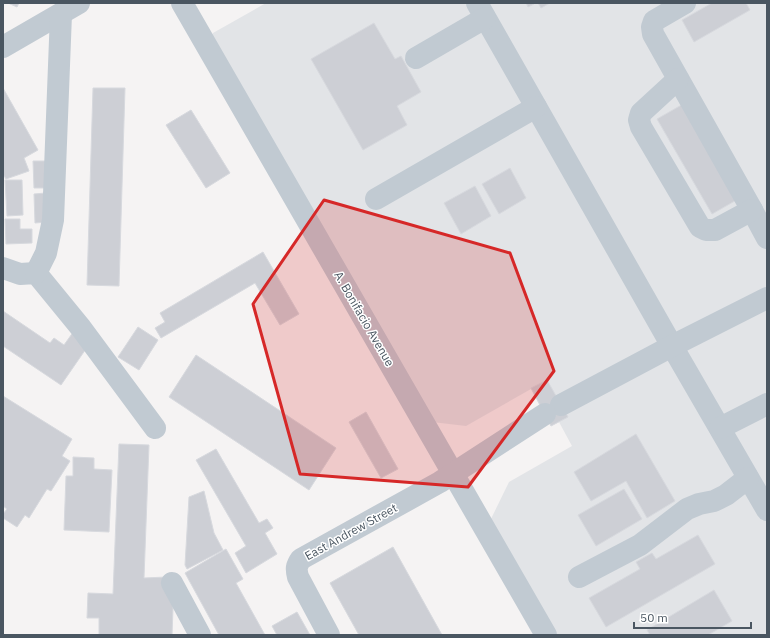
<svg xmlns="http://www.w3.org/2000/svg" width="770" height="638" viewBox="0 0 770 638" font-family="'IBM Plex Sans',sans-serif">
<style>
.airport{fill:#e2e4e7}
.building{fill:#cdcfd5;stroke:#d7d9de}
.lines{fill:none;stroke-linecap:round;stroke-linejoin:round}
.minor{stroke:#c1cad2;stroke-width:22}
.marked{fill:#d62828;fill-opacity:0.2;stroke:#d62828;stroke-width:3;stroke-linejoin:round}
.labels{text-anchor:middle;stroke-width:3;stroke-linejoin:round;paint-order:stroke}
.street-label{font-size:12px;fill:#4a5661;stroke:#fff}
</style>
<rect width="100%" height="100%" fill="#f5f3f3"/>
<path class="airport" d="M266 3H767V635H554L489 523 509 482 572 446 559 422 551 426 531 389 466 426 432 422 211 40 213 33Z"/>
<g class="building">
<path d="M8 3H19L17 7Z"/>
<path d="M526 3H534V4L528 7Z"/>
<path d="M538 3H550L541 8Z"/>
<path d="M712 3H746L750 10 694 42 682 20Z"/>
<path d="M374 23 395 59 401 56 421 92 397 106 407 125 363 150 311 59Z"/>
<path d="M3 88 38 150 24 158 29 171 6 179 3 174Z"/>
<path d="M93 88H125L119 286 87 285Z"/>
<path d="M685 103 740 198 712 214 657 119Z"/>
<path d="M191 110 230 173 206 188 166 125Z"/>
<path d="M33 161H46L47 188H34Z"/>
<path d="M510 168 526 198 499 214 482 184Z"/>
<path d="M5 180H22L23 215 7 216Z"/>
<path d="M475 186 491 216 461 234 444 203Z"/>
<path d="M46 193 47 222 35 223 34 194Z"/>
<path d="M5 219H20V229H32V243L6 244Z"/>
<path d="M263 252 299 314 280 325 255 283 161 338 155 328 165 322 160 313Z"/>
<path d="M3 311 50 343 54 338 64 345 74 331 90 343 61 385 3 346Z"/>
<path d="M138 327 158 340 139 370 118 357Z"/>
<path d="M196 355 336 448 309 490 169 397Z"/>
<path d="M547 380 568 417 551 426 531 388Z"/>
<path d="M3 396 72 439 62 456 70 461 51 491 47 489 29 518 25 515 17 527 3 518V514L7 509 3 506Z"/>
<path d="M366 412 398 469 381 478 349 422Z"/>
<path d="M636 434 675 501 647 518 626 481 591 501 574 472Z"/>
<path d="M119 444 149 445 144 578 167 577 173 608 172 635H99V618H87L88 593 113 594Z"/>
<path d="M216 449 259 523 267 519 273 528 265 533 277 554 246 573 235 553 246 546 196 460Z"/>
<path d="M73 457 94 458V469L112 470 109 532 64 530 66 476H73Z"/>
<path d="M624 489 642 519 596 546 578 515Z"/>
<path d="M204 491 214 533 223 550 187 569 185 565 189 497Z"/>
<path d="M698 535 715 564 606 627 589 598 640 569 636 562 652 553 656 559Z"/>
<path d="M393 547 442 635H359L330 583Z"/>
<path d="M226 549 243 579 236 583 265 635H219L185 573Z"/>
<path d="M714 590 732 621 708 635H650L647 630Z"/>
<path d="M297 612 310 635H277L272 626Z"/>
</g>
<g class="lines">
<g class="minor">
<path d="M182 3 546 635"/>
<path d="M477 3 672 346 767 510"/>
<path d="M685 3 654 21 652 27 653 34 752 210 767 238"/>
<path d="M3 47 79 3"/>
<path d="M416 58 485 18"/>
<path d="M678 79 641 113 639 120 641 127 700 227 706 230H715L752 210"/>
<path d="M376 199 536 107"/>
<path d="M3 268 20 274 36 273 81 328 155 428"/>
<path d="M36 273 46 253 53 220 61 14"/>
<path d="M561 405 672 346 767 298"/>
<path d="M720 428 767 404"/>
<path d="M579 577 640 545 687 509 699 504 714 501 726 495 748 478"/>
<path d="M172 583 200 635"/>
<path d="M329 635 298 577C296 569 296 566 301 559L440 482 545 414"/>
</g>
</g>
<path class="marked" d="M324 200 510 253 554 371 468 487 300 474 253 304Z"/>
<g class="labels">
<g class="street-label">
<text transform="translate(364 319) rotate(60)" y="4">A. Bonifacio Avenue</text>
<text transform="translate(351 532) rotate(-29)" y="4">East Andrew Street</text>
</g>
</g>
<rect width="770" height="638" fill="none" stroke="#4a5661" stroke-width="8"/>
<path d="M634 622v6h117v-6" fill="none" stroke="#4a5661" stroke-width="2"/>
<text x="640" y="622" font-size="12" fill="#4a5661" stroke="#ffffff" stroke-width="3" paint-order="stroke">50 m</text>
</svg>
